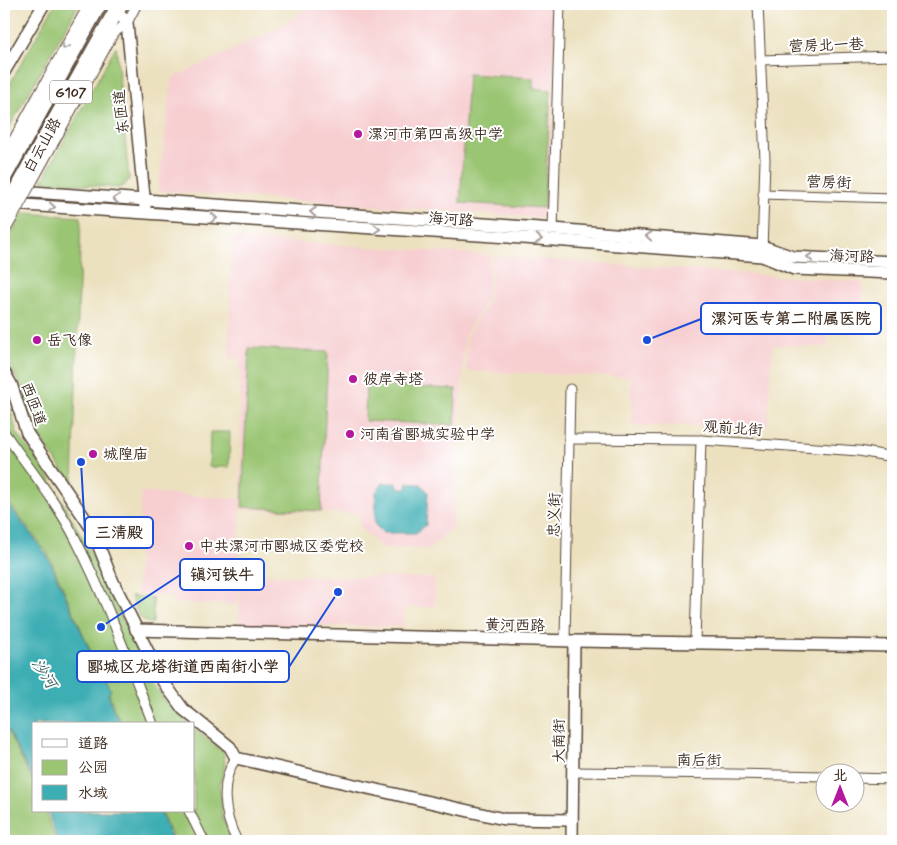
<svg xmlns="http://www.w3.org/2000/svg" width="897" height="845" viewBox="0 0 897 845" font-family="Mynerve,'LXGW WenKai TC',sans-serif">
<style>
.built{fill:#f7cfd1}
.green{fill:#9ac572;stroke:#6a7848}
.water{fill:#3caeb4;stroke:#3c6c69}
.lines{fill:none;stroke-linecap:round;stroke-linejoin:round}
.minor-casing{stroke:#564536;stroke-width:11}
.tertiary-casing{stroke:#564536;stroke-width:14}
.trunk-casing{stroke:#564536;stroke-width:18}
.minor{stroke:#fff;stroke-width:9}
.tertiary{stroke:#fff;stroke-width:11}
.trunk{stroke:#fff;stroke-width:15}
.minor-bridge-casing{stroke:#564536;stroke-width:11;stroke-linecap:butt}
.trunk-bridge-casing{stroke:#564536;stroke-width:18;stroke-linecap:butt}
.minor-bridge{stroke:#fff;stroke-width:9}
.trunk-bridge{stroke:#fff;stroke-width:15}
.oneway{stroke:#a79f9a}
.poi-dot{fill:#b5179e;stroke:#fff;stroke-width:2}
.labels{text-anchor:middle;stroke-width:4;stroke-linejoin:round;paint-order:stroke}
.shield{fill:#fff;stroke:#766a62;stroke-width:1}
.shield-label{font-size:14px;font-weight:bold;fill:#3b2a1e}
.street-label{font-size:15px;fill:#3b2a1e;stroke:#fff}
.poi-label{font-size:15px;fill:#3b2a1e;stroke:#fff;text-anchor:start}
.water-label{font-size:16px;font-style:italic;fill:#3b6562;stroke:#fff}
.leader{fill:none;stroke:#1d4ed8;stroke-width:2}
.callout-dot{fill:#1d4ed8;stroke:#fff;stroke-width:2}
.callout{fill:#fff;stroke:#1d4ed8;stroke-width:2}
.callout-label{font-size:16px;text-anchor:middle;font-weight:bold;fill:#3b2a1e}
</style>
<rect width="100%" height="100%" fill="#fff"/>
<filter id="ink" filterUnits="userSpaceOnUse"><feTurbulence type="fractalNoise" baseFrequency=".02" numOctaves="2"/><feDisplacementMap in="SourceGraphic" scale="10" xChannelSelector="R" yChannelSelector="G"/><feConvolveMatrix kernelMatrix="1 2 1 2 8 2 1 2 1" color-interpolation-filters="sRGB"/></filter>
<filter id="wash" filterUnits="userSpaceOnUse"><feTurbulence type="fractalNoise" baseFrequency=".0096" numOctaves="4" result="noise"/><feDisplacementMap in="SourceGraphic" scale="20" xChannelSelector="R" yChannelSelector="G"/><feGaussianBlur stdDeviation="1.12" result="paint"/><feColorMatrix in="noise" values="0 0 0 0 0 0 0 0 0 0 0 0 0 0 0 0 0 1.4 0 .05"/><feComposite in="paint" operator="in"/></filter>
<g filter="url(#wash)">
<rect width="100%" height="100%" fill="#ece1bf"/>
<g class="built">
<path d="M314 4H555L549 218 158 191 172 78 267 34Z"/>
<path d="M231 238 491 255 488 297 465 335 452 528 428 549 383 548 360 528V514L241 509 240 359 229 358Z"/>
<path d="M493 256 863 282 862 334 828 332 827 347 772 345 768 425 632 426 631 377 466 371 467 336 490 298Z"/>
<path d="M141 492 240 499 238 605 173 603 174 597 137 594Z"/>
<path d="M241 575 435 578V607H404V627L239 625Z"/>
</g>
<g class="green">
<path d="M55 4H79L4 137V94Z"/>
<path d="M116 46 129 179 125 185 119 188 42 181Z"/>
<path d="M468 74 533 78V88L551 90 544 208 460 203Z"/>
<path d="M23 213 81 217 73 486C62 468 44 446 35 427 25 404 20 377 4 357V248Z"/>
<path d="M249 348 328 352 321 511 242 507Z"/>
<path d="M366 385 456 389 455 425 365 421Z"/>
<path d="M4 387 17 433 50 478 99 568 148 676 164 699 189 724H122L114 709 109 693 111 691 104 675 99 670 48 554 4 497Z"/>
<path d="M210 432H230L229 467H209Z"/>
<path d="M131 596 153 598V623C138 623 136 608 131 596Z"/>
<path d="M4 724 34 784V811H46L55 841H4Z"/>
<path d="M194 728 223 752 225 764 220 785 222 817 233 841H174L161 811H194Z"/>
</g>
<g class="water">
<path d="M383 483H397V487L403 489 407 488 408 483 421 484 428 492 426 525 416 533H383L375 525 376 492Z"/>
<path d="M4 499 47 555 99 671 104 675 111 691 108 693 113 710 121 724H34V781L4 723Z"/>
<path d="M48 811H160L172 841H57Z"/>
</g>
</g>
<g filter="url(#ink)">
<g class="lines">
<defs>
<g id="minor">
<path d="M758 4 765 160 762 251"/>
<path d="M760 60 893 56"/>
<path d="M4 157 89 4"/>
<path d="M32 182 111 38 114 33 127 23 137 4"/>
<path d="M763 194 893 198"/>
<path d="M553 229 560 4"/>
<path d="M4 233 13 217"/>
<path d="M4 432C28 467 57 502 76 540 106 599 129 662 153 724"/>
<path d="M569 439 701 440 859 451 893 457"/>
<path d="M565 641 570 389"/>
<path d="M695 642 701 440"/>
<path d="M236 758C219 782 224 816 237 841"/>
<path d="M574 772 732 774 824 776"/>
<path d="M854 778 893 779"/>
<path d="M189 811 204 841"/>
</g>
<g id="tertiary">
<path d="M117 11 127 23 145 207"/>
<path d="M4 72 44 4"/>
<path d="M4 190 553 229 762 246 793 257 893 262"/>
<path d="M10 204 553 240 762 256 794 269 893 273"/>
<path d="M4 372 11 384 27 433 92 529 113 582 162 680 183 709 230 747 236 758 504 819 572 820"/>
<path d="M136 630 574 641 893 646"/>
<path d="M572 841 574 641"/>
</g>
<g id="trunk">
<path d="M4 177 99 4"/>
<path d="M22 180 120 4"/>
</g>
</defs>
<use href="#minor" class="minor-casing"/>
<use href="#tertiary" class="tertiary-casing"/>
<use href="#trunk" class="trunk-casing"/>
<use href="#minor" class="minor"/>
<use href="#tertiary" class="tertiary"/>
<use href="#trunk" class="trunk"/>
<defs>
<path id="minor-bridge" d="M13 217 32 182"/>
<path id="trunk-bridge" d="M4 214 22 180"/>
</defs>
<use href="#minor-bridge" class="minor-bridge-casing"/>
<use href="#trunk-bridge" class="trunk-bridge-casing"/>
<use href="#minor-bridge" class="minor-bridge"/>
<use href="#trunk-bridge" class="trunk-bridge"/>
</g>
<defs><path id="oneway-chevron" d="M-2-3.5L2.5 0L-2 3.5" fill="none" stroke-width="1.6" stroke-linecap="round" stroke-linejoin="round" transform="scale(1.25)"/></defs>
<g class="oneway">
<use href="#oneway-chevron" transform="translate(65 46) rotate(119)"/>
<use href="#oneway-chevron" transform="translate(116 199) rotate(-175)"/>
<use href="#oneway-chevron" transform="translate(52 207) rotate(4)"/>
<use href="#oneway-chevron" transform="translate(313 212) rotate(-176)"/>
<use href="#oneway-chevron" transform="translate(214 218) rotate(4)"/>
<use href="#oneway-chevron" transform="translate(377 229) rotate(4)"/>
<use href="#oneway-chevron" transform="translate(649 236) rotate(-175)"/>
<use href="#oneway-chevron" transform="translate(539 239) rotate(4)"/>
<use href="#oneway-chevron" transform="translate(810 257) rotate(-177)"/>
</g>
</g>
<g class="poi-dot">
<circle cx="358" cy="134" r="5"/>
<circle cx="37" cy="340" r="5"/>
<circle cx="353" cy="379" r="5"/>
<circle cx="350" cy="434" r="5"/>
<circle cx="93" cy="454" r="5"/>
<circle cx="189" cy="546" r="5"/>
</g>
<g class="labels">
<rect class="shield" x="50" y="80.5" width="42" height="23" rx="4"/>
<g class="shield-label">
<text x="71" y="97">G107</text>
</g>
<g class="street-label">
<text transform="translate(826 45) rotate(-2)" y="5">营房北一巷</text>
<text transform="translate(121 112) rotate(-96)" y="5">东匝道</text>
<text transform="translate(42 145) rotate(-61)" y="5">白云山路</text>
<text transform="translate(829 182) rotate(2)" y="5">营房街</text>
<text transform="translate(451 219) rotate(4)" y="5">海河路</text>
<text transform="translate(852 256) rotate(2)" y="5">海河路</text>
<text transform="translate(34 404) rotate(70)" y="5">西匝道</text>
<text transform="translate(733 428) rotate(4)" y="5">观前北街</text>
<text transform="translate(554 515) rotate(-89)" y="5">忠义街</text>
<text transform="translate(515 625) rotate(1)" y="5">黄河西路</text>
<text transform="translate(559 741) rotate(-90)" y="5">大南街</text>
<text x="699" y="765">南后街</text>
</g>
<g class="poi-label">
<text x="368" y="139">漯河市第四高级中学</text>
<text x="47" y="345">岳飞像</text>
<text x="363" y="384">彼岸寺塔</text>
<text x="360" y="439">河南省郾城实验中学</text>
<text x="103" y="459">城隍庙</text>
<text x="199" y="551">中共漯河市郾城区委党校</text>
</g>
<g class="water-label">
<text transform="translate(45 673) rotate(57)" y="6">沙河</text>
</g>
</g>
<path class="leader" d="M647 340L701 319M81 462L85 532M101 627L180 575M338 592L289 667"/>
<g class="callout-dot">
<circle cx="647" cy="340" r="5"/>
<circle cx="81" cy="462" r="5"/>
<circle cx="101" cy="627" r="5"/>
<circle cx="338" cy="592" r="5"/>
</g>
<g class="callout">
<rect x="701" y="303" width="180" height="31" rx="5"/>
<rect x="85" y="517" width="68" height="31" rx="5"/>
<rect x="180" y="559" width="84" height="31" rx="5"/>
<rect x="77" y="651" width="212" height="31" rx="5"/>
</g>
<g class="callout-label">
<text x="791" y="324">漯河医专第二附属医院</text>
<text x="119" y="538">三清殿</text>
<text x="222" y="580">镇河铁牛</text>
<text x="183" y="672">郾城区龙塔街道西南街小学</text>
</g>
<rect width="897" height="845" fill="none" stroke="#fff" stroke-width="20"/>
<rect x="32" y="722" width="162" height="90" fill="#ffffff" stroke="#b1aaa5"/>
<rect x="42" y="739" width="25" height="8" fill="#ffffff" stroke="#b1aaa5"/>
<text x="78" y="748" font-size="15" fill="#3b2a1e">道路</text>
<rect x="42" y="760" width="25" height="15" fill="#9ac572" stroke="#b1aaa5"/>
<text x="78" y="772" font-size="15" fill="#3b2a1e">公园</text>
<rect x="42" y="785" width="25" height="15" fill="#3caeb4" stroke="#b1aaa5"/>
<text x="78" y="798" font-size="15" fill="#3b2a1e">水域</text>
<g transform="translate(840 788)"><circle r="24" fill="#ffffff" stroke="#b1aaa5"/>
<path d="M0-4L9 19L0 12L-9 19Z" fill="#b5179e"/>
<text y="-8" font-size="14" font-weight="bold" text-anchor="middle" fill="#3b2a1e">北</text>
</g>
</svg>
